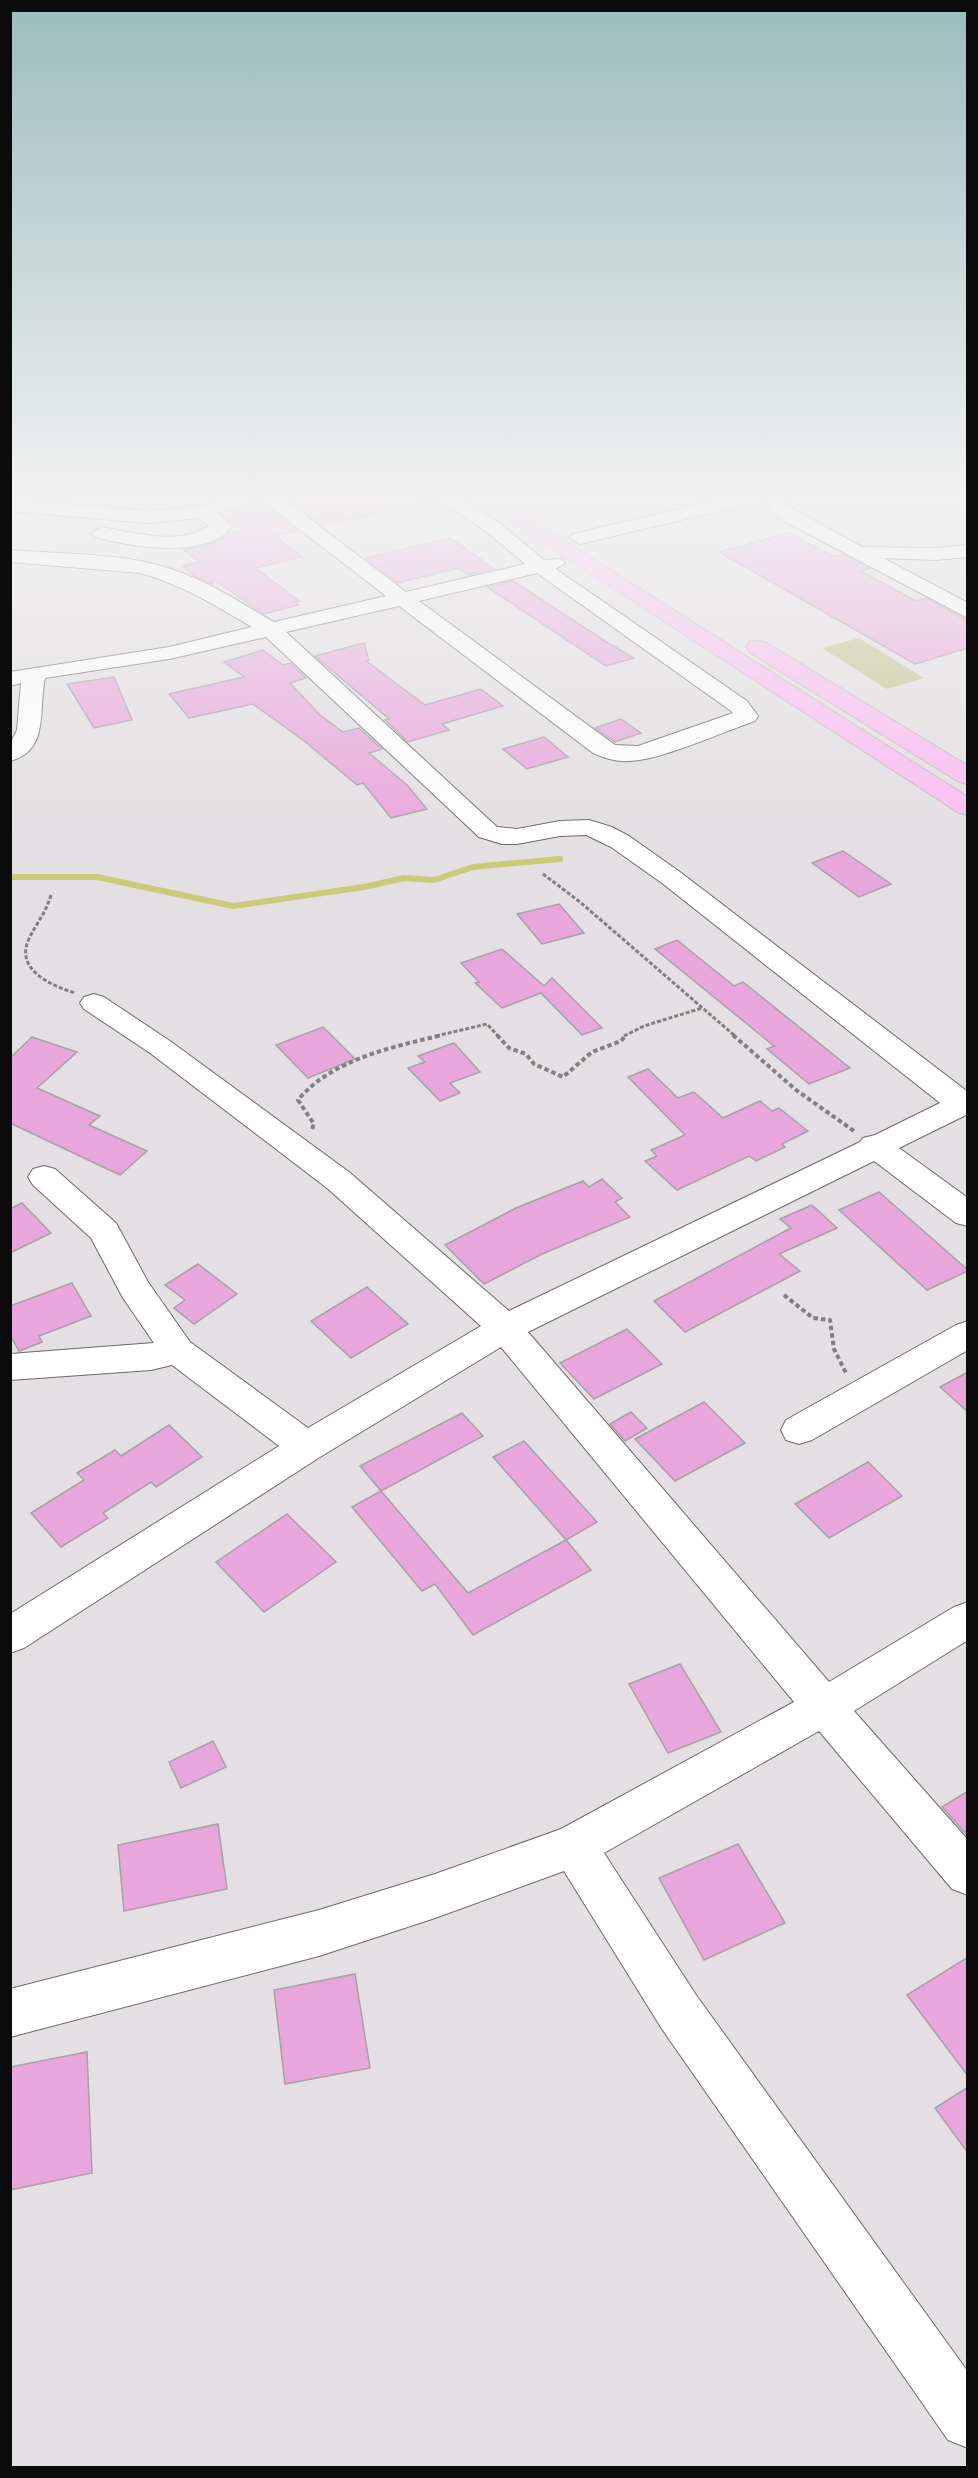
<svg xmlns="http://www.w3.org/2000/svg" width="978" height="2478" viewBox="0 0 978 2478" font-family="'Space Grotesk',sans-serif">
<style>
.green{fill:#c2c48b}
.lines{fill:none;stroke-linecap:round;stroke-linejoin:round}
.stream{stroke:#c9cb78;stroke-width:6}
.building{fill:#e9a6dc;stroke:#a5a1a4;stroke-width:1.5}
.minor-casing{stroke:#6c686b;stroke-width:2}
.major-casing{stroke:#bbb;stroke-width:2}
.path-far1{stroke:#817f81;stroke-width:3;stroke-dasharray:4 2;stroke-linecap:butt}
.path{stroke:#817f81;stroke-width:4;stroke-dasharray:4.5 3;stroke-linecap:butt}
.minor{fill:#fff;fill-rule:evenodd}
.major{fill:#fbbcf1;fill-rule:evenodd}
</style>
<rect width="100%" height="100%" fill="#e3dfe2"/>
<path class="green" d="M859 638 924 678 887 689 822 648Z"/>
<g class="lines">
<path class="stream" d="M10 877H97L233 906 364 887 404 878 434 880 473 867 560 859"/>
</g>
<g class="building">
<path d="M10 493H51L45 500 10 497Z"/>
<path d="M295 493H428L429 501 322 526 284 496Z"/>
<path d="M260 502 298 531 275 536 302 557 255 568 299 601 294 602 298 605 264 614 214 580 212 584 193 575 183 566 200 562 183 550 206 546 227 534 242 530 221 514Z"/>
<path d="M789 533 834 557 843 554 869 568 860 571 916 601 926 598 968 621V648L915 664 719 552Z"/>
<path d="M450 538 494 569 468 575 458 568 398 583 366 558Z"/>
<path d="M513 581 608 643 634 658 606 666 487 587Z"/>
<path d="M364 643 369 660 366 661 425 705 481 689 503 706 442 724 449 730 408 742 385 720 389 719 315 656Z"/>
<path d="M263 650 283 665 290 663 306 678 290 683 320 715 343 732 359 728 382 749 369 753 407 785 427 809 391 818 363 783 357 785 303 740 253 704 189 718 169 694 244 677 224 662Z"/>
<path d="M114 677 132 720 94 728 67 684Z"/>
<path d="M621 719 641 733 615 742 595 728Z"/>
<path d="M544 737 568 757 527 769 503 749Z"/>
<path d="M843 851 891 884 859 897 812 863Z"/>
<path d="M559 904 584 933 542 944 517 914Z"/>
<path d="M677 940 734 986 743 982 850 1068 809 1084 767 1049 774 1046 655 949Z"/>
<path d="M502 949 544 986 552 978 602 1028 582 1035 541 993 502 1008 475 983 479 982 461 963Z"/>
<path d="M323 1027 355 1059 308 1078 276 1045Z"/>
<path d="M32 1037 77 1052 37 1088 100 1116 89 1125 147 1151 120 1175 10 1123V1058Z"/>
<path d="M454 1043 480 1072 450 1083 460 1093 440 1101 408 1068 425 1062 418 1056Z"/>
<path d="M648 1069 678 1098 694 1092 723 1118 760 1101 772 1111 779 1108 808 1131 782 1144 785 1147 756 1161 749 1156 677 1190 645 1161 657 1156 651 1150 685 1135 628 1077Z"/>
<path d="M602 1179 622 1198 615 1202 630 1217 542 1254 484 1284 445 1245 516 1208 583 1181 589 1187Z"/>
<path d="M879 1192 968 1270V1271L927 1290 839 1210Z"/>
<path d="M22 1203 51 1233 10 1253V1209Z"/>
<path d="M812 1205 837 1228 779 1254 800 1271 685 1332 654 1301 791 1228 780 1219Z"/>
<path d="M198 1264 237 1294 194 1324 174 1308 185 1300 165 1285Z"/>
<path d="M72 1283 91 1316 39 1336 42 1342 19 1351 10 1335V1306Z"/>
<path d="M367 1287 408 1324 351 1358 311 1321Z"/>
<path d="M627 1329 662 1364 594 1399 560 1363Z"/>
<path d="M968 1372V1412L940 1387Z"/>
<path d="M704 1402 745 1443 675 1481 635 1439Z"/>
<path d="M631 1412 647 1428 625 1441 610 1424Z"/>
<path d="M462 1413 483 1436 381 1491 360 1466Z"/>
<path d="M169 1425 202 1457 156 1487 151 1482 103 1513 108 1518 61 1547 31 1513 84 1480 77 1473 115 1450 121 1456Z"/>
<path d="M524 1441 597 1522 566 1540 493 1457Z"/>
<path d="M868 1462 902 1496 829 1538 795 1504Z"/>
<path d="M381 1491 468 1593 566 1540 591 1570 473 1635 435 1584 422 1591 352 1507Z"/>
<path d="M287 1514 336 1562 264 1612 216 1562Z"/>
<path d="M680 1664 721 1732 668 1753 629 1684Z"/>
<path d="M213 1741 226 1767 181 1788 169 1762Z"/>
<path d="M968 1791V1836L942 1807Z"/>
<path d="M218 1824 227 1889 124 1911 118 1845Z"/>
<path d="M738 1844 785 1923 704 1960 659 1878Z"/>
<path d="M968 1957V2076L907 1995Z"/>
<path d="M355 1974 370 2068 285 2084 274 1990Z"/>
<path d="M87 2052 92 2173 10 2190V2067Z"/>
<path d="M968 2087V2153L935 2108Z"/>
</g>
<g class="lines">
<defs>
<g id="minor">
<path d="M238 493H276L406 592 525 564 488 533 430 493H452L502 525 544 560 562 559 565 563 556 569 747 701 758 716 755 721C722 732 662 760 629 761 617 762 604 758 593 753L399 606 286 632 497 827 517 829 560 821 589 820 612 827 629 836 680 872 968 1092V1114L899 1148 968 1198V1226L956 1223 874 1161 528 1332 829 1682 954 1607 968 1602V1640L854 1711 968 1840V1895L952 1889 819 1731 604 1853 696 1995 968 2372V2448L948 2440 662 2029 564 1871 435 1918 319 1956 10 2037V1989L319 1910 435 1874 561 1829 794 1702 501 1347 320 1457 24 1648 10 1653V1614L279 1446 172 1365 151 1370 10 1380V1354L154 1343 123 1298 91 1238 33 1185 28 1177 33 1169 44 1166 55 1169 116 1223 148 1282 190 1342 308 1428 481 1326 327 1188 150 1053 84 1009 80 1003 84 997 94 994 104 997 170 1041 349 1172 509 1311 860 1142 863 1138 875 1135 940 1103 662 883 611 847 586 835 560 836 517 844H502L479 837 266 637 169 659 45 678C38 709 50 751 10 761V744L17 730 21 683 10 686V672L169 647 252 627C216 606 181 584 140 573L10 562V550C59 554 126 553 171 569 208 581 241 603 274 622L386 596 259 498 217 513 232 526C208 561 129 546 95 537L92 533 102 527C136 533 178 546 209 526L199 518 147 523 10 511V499L147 511 200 507ZM537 573 731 711 733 713 638 746 615 745 419 601Z"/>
<path d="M749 493H783L786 505 862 547 936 548 968 545V557L936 560 883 558 968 603V618L784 521 770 511 766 500 580 544 570 538 573 534Z"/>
<path d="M968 1321V1350L812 1440 799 1444 786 1440 781 1430 786 1420 956 1325Z"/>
</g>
<g id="major">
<path d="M467 493H489L968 797V815L959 813Z"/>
<path d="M757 641 765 642 968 766V784L959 782 749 652 746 647 749 642Z"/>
</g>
</defs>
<use href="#minor" class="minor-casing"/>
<use href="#major" class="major-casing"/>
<g class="path-far1">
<path d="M543 874 580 902 735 1036"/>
<path d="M51 895C46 913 35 925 28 941 16 971 53 986 75 993"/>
<path d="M436 1036 487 1024 498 1036"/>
<path d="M624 1036 644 1026 702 1008"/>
</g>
<g class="path">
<path d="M497 1035 509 1048 526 1054 534 1064 563 1077 592 1052 621 1041 626 1035"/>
<path d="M733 1035 796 1090 854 1131"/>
<path d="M312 1129 314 1124 298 1100C332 1059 393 1047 442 1035"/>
<path d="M784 1295 813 1318 830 1320 834 1349 846 1373"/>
</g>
<use href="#minor" class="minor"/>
<use href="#major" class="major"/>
</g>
<linearGradient id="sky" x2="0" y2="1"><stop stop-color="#9bbdbb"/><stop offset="0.59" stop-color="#f2f1f2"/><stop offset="1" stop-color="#f2f1f2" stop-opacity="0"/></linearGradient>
<rect width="978" height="840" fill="url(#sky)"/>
<rect width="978" height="2478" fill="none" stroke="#0c0b0c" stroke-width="24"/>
</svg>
